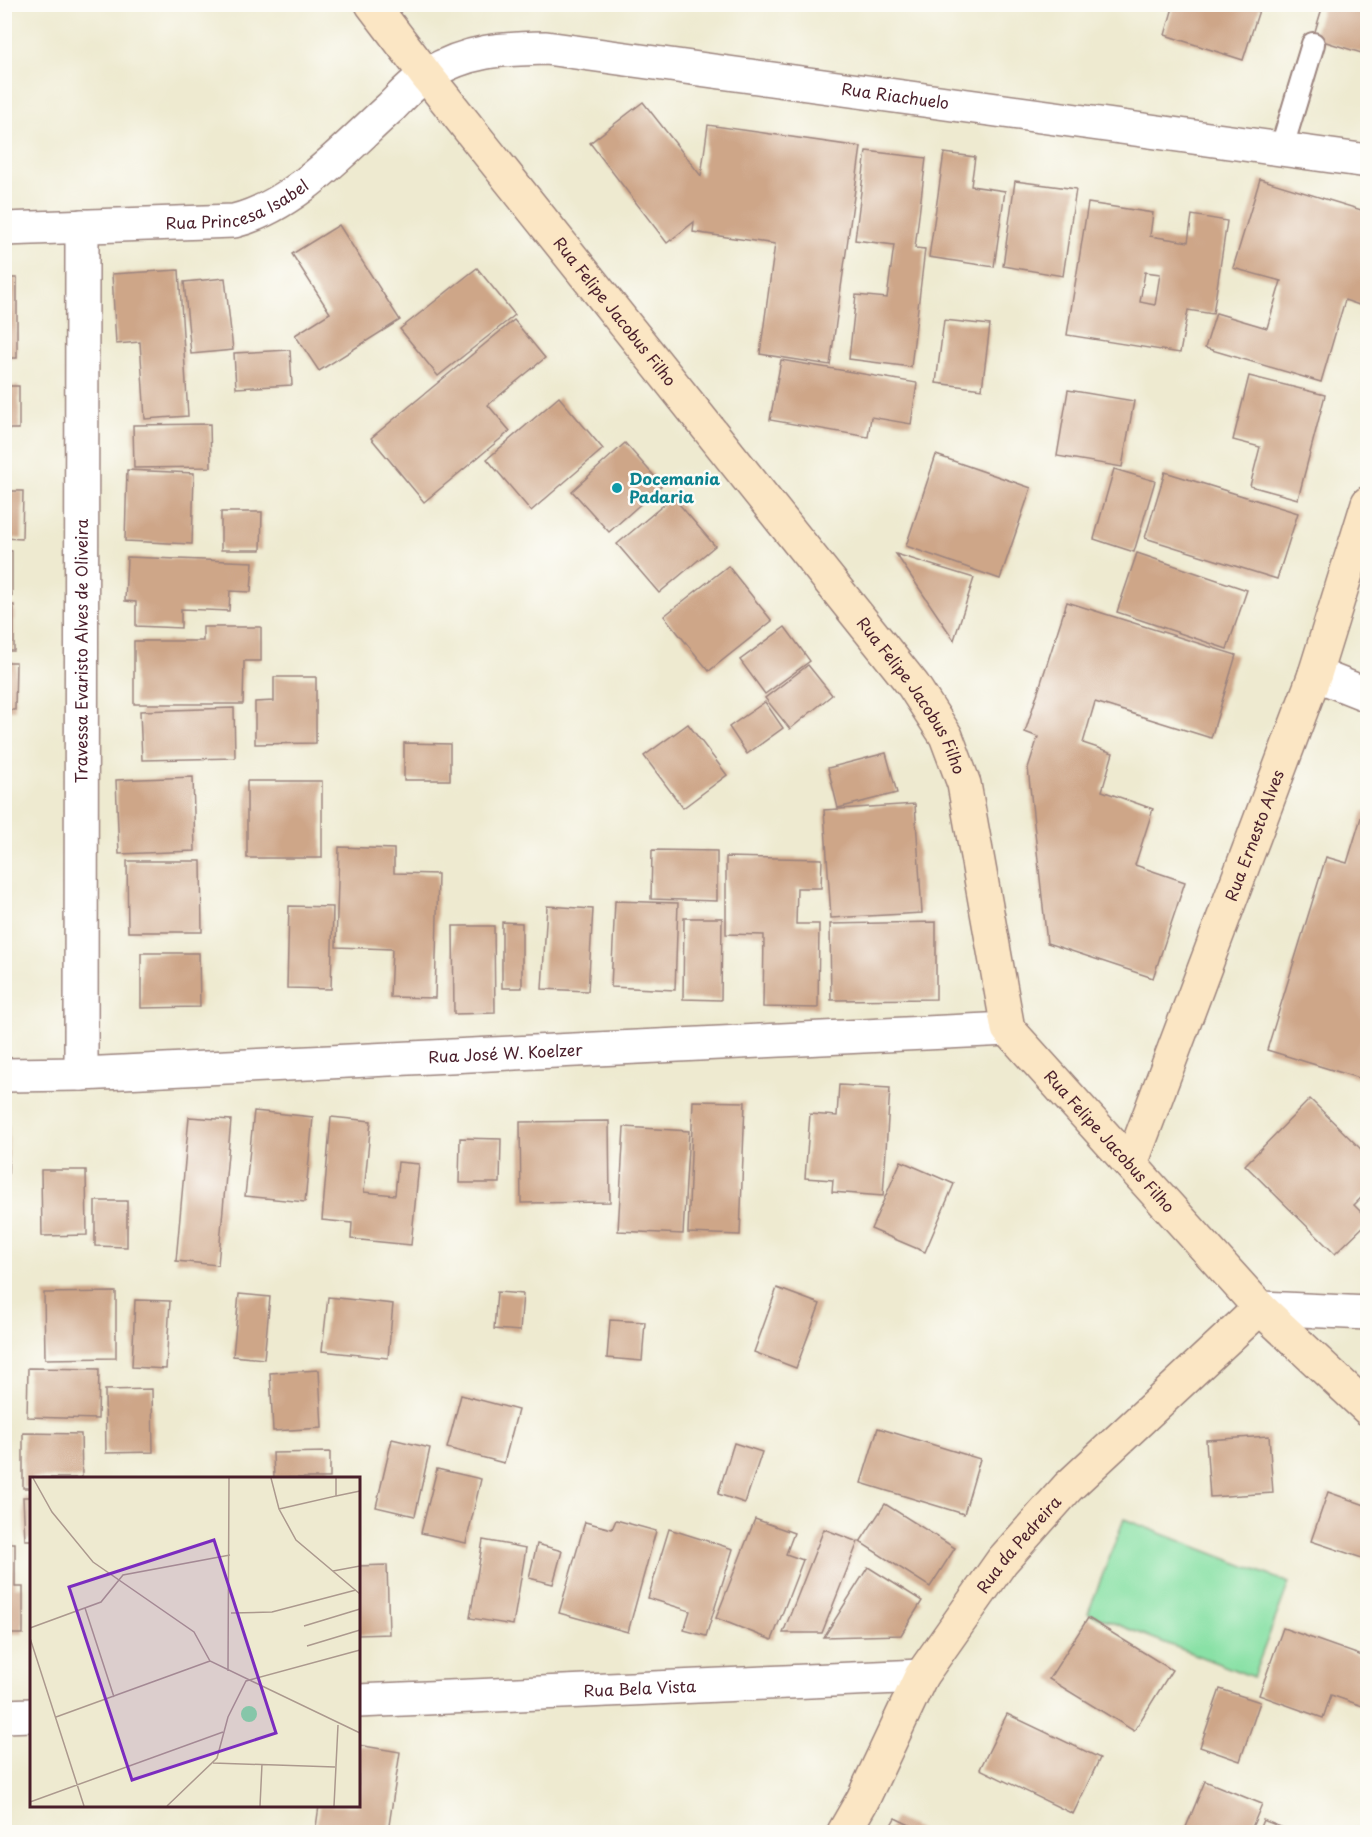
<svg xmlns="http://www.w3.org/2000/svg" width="1372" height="1837" viewBox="0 0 1372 1837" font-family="'Playpen Sans',sans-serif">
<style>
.green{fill:#89e1a6;stroke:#6a8068;stroke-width:1.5}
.building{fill:#cea688;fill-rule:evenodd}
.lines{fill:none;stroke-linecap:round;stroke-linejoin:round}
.lane-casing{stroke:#9c847e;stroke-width:26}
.street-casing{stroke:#9c847e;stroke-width:36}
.secondary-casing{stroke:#9c847e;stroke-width:36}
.lane{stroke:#fff;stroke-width:22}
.street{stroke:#fff;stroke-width:33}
.secondary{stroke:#fbe6c4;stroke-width:33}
.culture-dot{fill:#0f9aa8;stroke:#fdfcf7;stroke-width:2}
.labels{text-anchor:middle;stroke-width:5;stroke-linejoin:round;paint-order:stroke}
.street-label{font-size:16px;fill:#4a1f2b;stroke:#fdfcf7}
.culture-label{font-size:16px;font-weight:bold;fill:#0d838f;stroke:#fdfcf7;text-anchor:start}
.inset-road{fill:none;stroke:#ac998e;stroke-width:1.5}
.view{fill:#7b2cbf;fill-opacity:0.15;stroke:#7b2cbf;stroke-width:3}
.inset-edge{fill:none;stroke:#4a1f2b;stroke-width:3}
</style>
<rect width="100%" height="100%" fill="#fdfcf7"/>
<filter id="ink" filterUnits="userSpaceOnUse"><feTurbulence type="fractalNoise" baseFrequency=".0167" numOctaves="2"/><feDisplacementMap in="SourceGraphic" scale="12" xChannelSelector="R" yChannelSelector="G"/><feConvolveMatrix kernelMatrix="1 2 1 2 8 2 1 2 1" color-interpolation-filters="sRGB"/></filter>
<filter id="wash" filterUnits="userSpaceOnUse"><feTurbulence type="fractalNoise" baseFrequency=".008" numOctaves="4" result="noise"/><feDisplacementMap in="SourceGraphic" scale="24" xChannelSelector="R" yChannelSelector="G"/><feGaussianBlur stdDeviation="1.35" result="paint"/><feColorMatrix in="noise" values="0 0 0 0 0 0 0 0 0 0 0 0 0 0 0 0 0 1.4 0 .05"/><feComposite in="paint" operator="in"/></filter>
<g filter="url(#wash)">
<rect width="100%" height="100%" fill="#eeead0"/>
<path class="green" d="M1124 1519 1289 1583 1253 1677 1088 1613Z"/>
<g id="blocks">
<g class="building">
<path d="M1174 4H1261L1243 60 1165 35Z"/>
<path d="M1323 5H1368V55L1313 38Z"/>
<path d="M643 102 701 176 708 125 861 147 830 365 760 354 775 244 693 232 694 222 667 243 590 143Z"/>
<path d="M866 151 926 158 915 248 925 249 911 367 849 359 856 295 887 298 894 245 855 240Z"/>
<path d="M944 153 975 157 971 186 1005 191 994 267 929 257Z"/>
<path d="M1260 179 1368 212V289L1362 306 1345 300 1321 382 1205 348 1216 313 1267 328 1281 281 1233 268Z"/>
<path d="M1015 181 1076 189 1063 276 1003 266Z"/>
<path d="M1088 203 1153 213 1150 236 1188 242 1192 215 1227 221 1213 314 1188 310 1180 353 1067 335ZM1145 272 1160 274 1155 305 1140 302Z"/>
<path d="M339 225 400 320 319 371 295 335 330 313 292 254Z"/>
<path d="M477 268 515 315 438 376 400 329Z"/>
<path d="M179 270 188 416 145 419 140 342 116 344 112 274Z"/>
<rect x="5" y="278" width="12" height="80"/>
<path d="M225 278 233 350 191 354 184 282Z"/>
<path d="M514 320 545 358 488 405 510 431 424 502 371 438Z"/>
<path d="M944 320 990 325 982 389 936 383Z"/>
<path d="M290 350 292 385 236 388 234 353Z"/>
<path d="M781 360 917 383 911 424 871 417 868 437 770 420Z"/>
<path d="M1249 376 1325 395 1298 499 1250 486 1260 447 1233 440Z"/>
<rect x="4" y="386" width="15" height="43"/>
<path d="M1068 390 1134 401 1122 467 1057 456Z"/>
<path d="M559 397 603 449 531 511 487 459Z"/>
<path d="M210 424 211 467 134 468 133 425Z"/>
<path d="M625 443 662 485 609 532 572 491Z"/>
<path d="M936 455 1031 488 1000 579 906 546Z"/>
<path d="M1114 469 1155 481 1134 552 1094 539Z"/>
<path d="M127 470 194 473 192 544 125 541Z"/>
<path d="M1165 472 1298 513 1277 579 1145 538Z"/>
<path d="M4 491H23L22 539 4 538Z"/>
<path d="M673 497 715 546 659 593 617 544Z"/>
<path d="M221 512H262L261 550H221Z"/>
<path d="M4 550 12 551V596H4Z"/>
<path d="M1137 553 1247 590 1227 649 1117 612Z"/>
<path d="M896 554 974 578 954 640Z"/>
<path d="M127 557 253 562 251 592 230 591 229 611 181 609V628L136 626V602L125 601Z"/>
<path d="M728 566 772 621 709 671 664 616Z"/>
<path d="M1067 602 1236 655 1211 738 1095 702 1083 743 1113 753 1102 791 1153 809 1135 865 1185 882 1153 978 1047 943 1028 768 1038 737 1025 732Z"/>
<rect x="4" y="605" width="10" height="46"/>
<path d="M203 627H261V661H244L243 704H134V641H203Z"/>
<path d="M785 627 810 661 765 694 740 660Z"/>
<path d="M4 662H16L15 710H4Z"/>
<path d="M808 665 832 695 790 729 765 698Z"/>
<path d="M274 677H316V743L255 744V702L274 701Z"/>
<path d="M765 702 783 728 747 754 729 727Z"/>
<path d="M234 708 235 758 142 760 140 711Z"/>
<path d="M688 724 727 775 683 808 644 756Z"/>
<path d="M404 743 450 744V780H404Z"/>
<path d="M886 753 897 793 838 808 828 768Z"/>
<path d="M193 777 195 851 119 854 116 780Z"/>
<rect x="247" y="781" width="75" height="77"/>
<path d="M915 804 922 913 831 918 824 810Z"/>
<path d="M1363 811 1368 812V1062L1362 1079 1267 1050 1326 857 1347 863Z"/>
<path d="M339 847 394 849V873L438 874 435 998 390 997 392 949 336 947Z"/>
<path d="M652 850 717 851V901L651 899Z"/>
<path d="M726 857 822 859 821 888H797L796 924H819L818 1008 763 1007 764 935 726 934Z"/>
<path d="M127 861H201L202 932H128Z"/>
<path d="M615 901 678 903 675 990 611 987Z"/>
<path d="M289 906 333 907 331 989 287 988Z"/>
<path d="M547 906 593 909 588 991 542 989Z"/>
<path d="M684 918H722L721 1000 683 999Z"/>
<path d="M502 922 522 923V988H502Z"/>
<path d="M936 922V999L831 1000 830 924Z"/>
<path d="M453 926H494L495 1013 454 1014Z"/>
<path d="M141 953H199L200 1007 141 1008Z"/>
<path d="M839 1085 890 1088 883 1196 832 1192 833 1180 805 1178 810 1114 837 1116Z"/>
<path d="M1310 1099 1368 1156V1191L1354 1205 1368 1219V1222L1335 1254 1245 1165Z"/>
<path d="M693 1101 745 1102 740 1235 688 1233Z"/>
<path d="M254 1111 313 1117 305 1202 245 1196Z"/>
<path d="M189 1117 231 1120 218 1265 176 1261Z"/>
<path d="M331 1117 371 1121 364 1192 395 1195 398 1162 419 1164 411 1245 351 1239 352 1223 322 1220Z"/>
<path d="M609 1121 610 1202 521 1203 520 1122Z"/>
<path d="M4 1125H9L8 1190 4 1189Z"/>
<path d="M624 1127 689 1131 683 1234 618 1231Z"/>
<path d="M460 1138 501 1139 500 1183H459Z"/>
<path d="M901 1161 954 1184 925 1252 871 1229Z"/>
<path d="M41 1170H86L87 1235 42 1236Z"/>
<path d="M95 1201H127V1247L95 1246Z"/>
<path d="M777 1288 820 1304 796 1368 754 1352Z"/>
<path d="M116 1292V1358L45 1359 44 1293Z"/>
<path d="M497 1292 523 1294 520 1331 494 1329Z"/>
<path d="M239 1294 270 1297 264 1359 233 1356Z"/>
<path d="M328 1297 393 1304 388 1358 322 1351Z"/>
<path d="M135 1300 170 1301 166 1369 132 1367Z"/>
<path d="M610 1320 645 1322 642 1361 607 1358Z"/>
<path d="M28 1368 99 1369 98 1419 27 1417Z"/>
<path d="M319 1370 322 1428 273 1431 270 1373Z"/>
<path d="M152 1389 153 1452 106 1453 105 1390Z"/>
<path d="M461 1395 518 1410 504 1463 447 1448Z"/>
<path d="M878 1428 980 1459 964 1514 861 1483Z"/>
<path d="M23 1433 81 1434 82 1478H32V1488H23Z"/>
<path d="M1269 1436 1273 1493 1210 1497 1206 1440Z"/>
<path d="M392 1439 430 1448 415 1516 376 1507Z"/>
<path d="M734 1443 762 1452 745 1503 718 1494Z"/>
<path d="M330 1452V1478H274L273 1453Z"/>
<path d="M437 1469 481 1479 466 1543 421 1533Z"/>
<path d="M1328 1492 1368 1506V1560L1311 1541Z"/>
<path d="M23 1497H32V1540H25Z"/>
<path d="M885 1504 955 1548 930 1587 860 1542Z"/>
<path d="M755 1519 794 1533 786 1554 803 1560 772 1640 716 1618Z"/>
<path d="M616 1520 656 1531 628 1632 559 1613 585 1522 612 1529Z"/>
<path d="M669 1529 733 1549 706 1636 684 1630 690 1611 648 1598Z"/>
<path d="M824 1529 858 1542 822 1633H783Z"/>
<path d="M483 1540 526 1548 513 1625 470 1618Z"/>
<path d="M4 1543H15V1587H23V1634H4Z"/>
<path d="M537 1544 562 1551 553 1584 529 1578Z"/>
<path d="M387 1565 389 1634 358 1635V1566Z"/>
<path d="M868 1567 922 1601 901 1635 824 1637Z"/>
<path d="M1088 1618 1172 1670 1134 1731 1049 1679Z"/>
<path d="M1283 1628 1368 1658V1708L1331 1695 1323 1718 1259 1695Z"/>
<path d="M1220 1689 1260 1702 1240 1761 1200 1747Z"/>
<path d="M1007 1714 1100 1758 1073 1814 980 1769Z"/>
<path d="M358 1745 400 1752 388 1832H354L316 1827 319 1806H358Z"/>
<path d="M1205 1781 1262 1804 1250 1832H1184Z"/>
<path d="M895 1818 924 1832H887Z"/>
<path d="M1263 1820 1293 1832H1258Z"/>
</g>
</g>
</g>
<g filter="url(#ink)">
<use href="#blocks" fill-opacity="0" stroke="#9c847e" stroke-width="1.5"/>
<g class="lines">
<defs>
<path id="lane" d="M1281 150 1313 44"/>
<g id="street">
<path id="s1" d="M4 229 234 221C295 206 345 148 391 107 402 96 414 82 428 74 469 50 500 49 546 48L1368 161"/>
<path d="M1315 674 1368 695"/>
<path id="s2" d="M81 1074 82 226"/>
<path id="s3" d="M4 1075 81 1074 1008 1029"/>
<path d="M1260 1308 1368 1313"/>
<path id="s4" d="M358 1701 921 1676"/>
<path d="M4 1716 32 1715"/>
</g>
<g id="secondary">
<path id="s5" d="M372 4 426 75 913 685 946 736 964 784 1008 1029 1260 1308 1368 1409"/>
<path id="s6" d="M1131 1164 1315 674 1368 503"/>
<path id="s7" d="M844 1832 863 1799 921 1676 1002 1561 1068 1487 1260 1308"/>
</g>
</defs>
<use href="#lane" class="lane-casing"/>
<use href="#street" class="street-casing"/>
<use href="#secondary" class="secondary-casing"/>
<use href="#lane" class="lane"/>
<use href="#street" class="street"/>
<use href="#secondary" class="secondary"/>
</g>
</g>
<circle class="culture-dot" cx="617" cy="488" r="6"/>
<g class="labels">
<g class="street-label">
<text dy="6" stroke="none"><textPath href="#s1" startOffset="951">Rua Riachuelo</textPath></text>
<text dy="6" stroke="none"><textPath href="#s1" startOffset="237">Rua Princesa Isabel</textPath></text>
<text dy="6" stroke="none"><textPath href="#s5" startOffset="392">Rua Felipe Jacobus Filho</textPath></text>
<text dy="6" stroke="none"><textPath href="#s2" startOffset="423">Travessa Evaristo Alves de Oliveira</textPath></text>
<text dy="6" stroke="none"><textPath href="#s5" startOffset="878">Rua Felipe Jacobus Filho</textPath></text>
<text dy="6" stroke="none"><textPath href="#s6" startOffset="351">Rua Ernesto Alves</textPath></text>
<text dy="6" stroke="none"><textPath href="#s3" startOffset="502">Rua José W. Koelzer</textPath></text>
<text dy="6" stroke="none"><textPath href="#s5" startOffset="1382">Rua Felipe Jacobus Filho</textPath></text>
<text dy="6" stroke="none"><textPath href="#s7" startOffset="338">Rua da Pedreira</textPath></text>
<text dy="6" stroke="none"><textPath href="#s4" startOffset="282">Rua Bela Vista</textPath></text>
</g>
<g class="culture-label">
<text x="629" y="485">Docemania<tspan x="629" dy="18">Padaria</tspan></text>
</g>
</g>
<g transform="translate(30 1477)">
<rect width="330" height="330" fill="#eeead0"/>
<path d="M211 237a8 8 0 1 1 16 0a8 8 0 1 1-16 0Z" fill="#89e1a6"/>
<path class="inset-road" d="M3 1 22 35 63 85 164 155 180 184 330 256M241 1 249 32 266 63 330 117M306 19 330 14M249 32 306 19V1M303 94 330 89M55 131 84 220M201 136 242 135 326 113M274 149 330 132M0 151 71 125 93 98 200 78M0 161 54 329M277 169 330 153M198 194 199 1M26 240 180 184M183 286 305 290M0 325 193 255M137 329 187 281 198 240 216 204 330 173M230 329 232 287M304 329 308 248"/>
<path class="view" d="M184 63 246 256 102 303 39 110Z"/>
<rect width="330" height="330" class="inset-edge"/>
</g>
<rect width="1372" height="1837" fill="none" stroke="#fdfcf7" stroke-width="24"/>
</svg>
